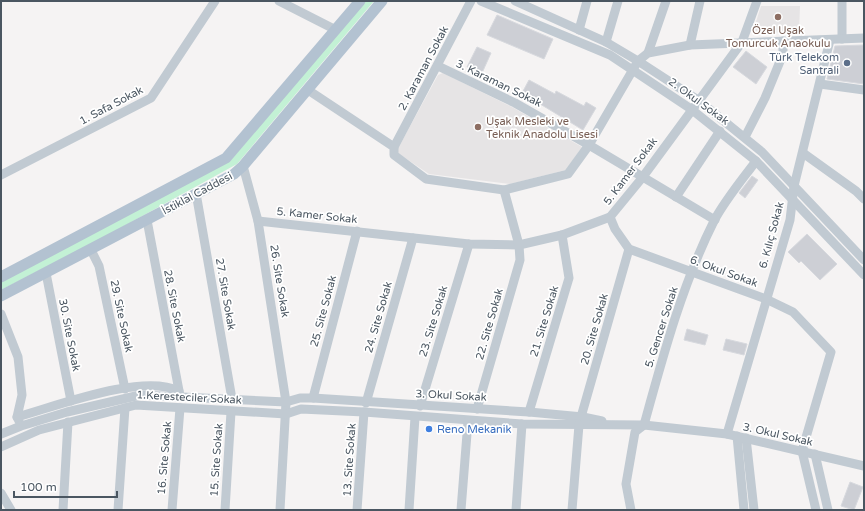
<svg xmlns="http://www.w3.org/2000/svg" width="865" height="511" font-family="'Varela Round',sans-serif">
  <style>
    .education { fill: #e6e4e5 }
    .green { fill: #c3f1d5 }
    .building { fill: #cdcfd5; stroke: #d7d9de }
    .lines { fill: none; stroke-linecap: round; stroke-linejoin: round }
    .minor { stroke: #c1cad2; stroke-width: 9 }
    .major { stroke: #b3c2d1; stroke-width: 11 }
    .education-dot { fill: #8d6e63; stroke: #fff; stroke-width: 1.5 }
    .service-dot { fill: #5c6f8a; stroke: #fff; stroke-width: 1.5 }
    .shop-dot { fill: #3f7fe0; stroke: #fff; stroke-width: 1.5 }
    .labels { text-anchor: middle; stroke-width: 3.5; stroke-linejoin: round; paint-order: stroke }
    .education-label { font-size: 11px; fill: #785e54; stroke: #fff }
    .service-label { font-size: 11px; fill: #4e5e75; stroke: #fff; text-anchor: end }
    .street-label { font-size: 11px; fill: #4a5661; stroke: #fff }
    .shop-label { font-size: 11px; fill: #366cbe; stroke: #fff; text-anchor: start }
  </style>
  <rect width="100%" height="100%" fill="#f5f3f3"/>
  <g class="education">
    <path d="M761,6H800L799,32L757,33L754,28Z"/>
    <path d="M443,73L512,107L582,147L566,170L510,184L429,174L396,152L438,75Z"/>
  </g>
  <path class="green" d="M366,1H374L237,164L104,237L1,290V282L230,161Z"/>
  <g class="building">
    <path d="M497,15L553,39L544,59L487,35Z"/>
    <path d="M864,45V84L827,79L835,46Z"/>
    <path d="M477,47L491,53L482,73L467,67Z"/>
    <path d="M746,51L767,67L756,84L733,67Z"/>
    <path d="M529,80L555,94L556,91L584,106L586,102L596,108L583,130L522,93Z"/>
    <path d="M752,176L758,180L745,198L739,193Z"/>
    <path d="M807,234L837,264L820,280L801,261L799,263L788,252Z"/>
    <path d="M687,329L708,335L705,345L684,340Z"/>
    <path d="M726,339L747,344L744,355L723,350Z"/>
    <path d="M850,482L863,487L854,510L841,506Z"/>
  </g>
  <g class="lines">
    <g class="minor">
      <path d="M279,1L336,30"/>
      <path d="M481,1L610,55L691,109L756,161L864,275"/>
      <path d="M515,1L606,42L638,61L698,100L762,152L864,260"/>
      <path d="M579,30L587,1"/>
      <path d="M842,39V1"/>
      <path d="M606,42L618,1"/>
      <path d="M690,45L700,1"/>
      <path d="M648,53L666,1"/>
      <path d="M438,66L515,103L589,145L715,220"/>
      <path d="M820,84L864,90"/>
      <path d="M308,90L394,147V155L426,179L504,190L568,174L589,145L638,61L648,53L690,45L864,38"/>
      <path d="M745,137L765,98L783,54V41"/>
      <path d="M394,147L471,1"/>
      <path d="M803,153L856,191L864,199"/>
      <path d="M243,166L258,221L286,402L280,510"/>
      <path d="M1,175L151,98L215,1"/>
      <path d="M196,193L232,399"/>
      <path d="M676,197L720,131"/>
      <path d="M610,217L615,229L629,249L766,299L793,312L831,352L802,451L816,510"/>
      <path d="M147,220L180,396"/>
      <path d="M258,221L469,244L519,245L562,235L610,217L642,178L742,42L757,1"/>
      <path d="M91,250L99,266L125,389"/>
      <path d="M46,273L71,401"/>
      <path d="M1,314L18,357L22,395L17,417L19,421"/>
      <path d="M313,398L357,231"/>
      <path d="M366,403L413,238"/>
      <path d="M420,406L469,244"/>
      <path d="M477,409L520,260L519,245L504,190"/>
      <path d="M529,412L569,278L562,235"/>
      <path d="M17,417C57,406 142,373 179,391"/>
      <path d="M581,417L629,249"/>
      <path d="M1,434L21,426L67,412L140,395L286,402L300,398H313L529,412L583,417L602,421"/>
      <path d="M727,434L790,220L794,186L830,40"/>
      <path d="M737,436L744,510"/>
      <path d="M746,438L754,510"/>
      <path d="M1,447L39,430L136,405L286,414L301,409L364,412L522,424L644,425L727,434L864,466"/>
      <path d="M815,454L828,510"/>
      <path d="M1,493L11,510"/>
      <path d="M63,510L68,422"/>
      <path d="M118,510L125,408"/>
      <path d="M172,510L180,408"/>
      <path d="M225,510L231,412"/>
      <path d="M357,510L364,412"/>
      <path d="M409,510L415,417"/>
      <path d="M461,510L468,421"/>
      <path d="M516,510L522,424"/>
      <path d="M572,510L579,425"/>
      <path d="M631,510L626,484L635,432L644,425C663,356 682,285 714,221C725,200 742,180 756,161"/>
    </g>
    <g class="major">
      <path d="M1,277L226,158L360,1"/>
      <path d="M1,296L234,174L243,166L382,1"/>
    </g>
  </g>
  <g class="education-dot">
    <circle cx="778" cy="17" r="4"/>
    <circle cx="478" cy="127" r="4"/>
  </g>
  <circle class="service-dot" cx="847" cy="63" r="4"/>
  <circle class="shop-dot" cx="429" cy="429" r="4"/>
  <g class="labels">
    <g class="education-label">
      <text x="778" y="34">Özel Uşak<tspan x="778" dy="13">Tomurcuk Anaokulu</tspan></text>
      <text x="486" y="125" text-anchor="start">Uşak Mesleki ve<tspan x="486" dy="13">Teknik Anadolu Lisesi</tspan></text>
    </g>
    <g class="service-label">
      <text x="839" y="61">Türk Telekom<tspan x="839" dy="13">Santrali</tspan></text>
    </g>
    <g class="street-label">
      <text transform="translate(423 68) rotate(-62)" y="4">2. Karaman Sokak</text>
      <text transform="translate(499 83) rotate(26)" y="4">3. Karaman Sokak</text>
      <text transform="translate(699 101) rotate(36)" y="4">2. Okul Sokak</text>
      <text transform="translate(111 105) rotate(-28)" y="4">1. Safa Sokak</text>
      <text transform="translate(630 171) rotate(-53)" y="4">5. Kamer Sokak</text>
      <text transform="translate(197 193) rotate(-28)" y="4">İstiklal Caddesi</text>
      <text transform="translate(317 215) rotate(6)" y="4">5. Kamer Sokak</text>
      <text transform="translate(771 235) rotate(-75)" y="4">6. Kılıç Sokak</text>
      <text transform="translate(724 271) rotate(20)" y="4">6. Okul Sokak</text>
      <text transform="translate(280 281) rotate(81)" y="4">26. Site Sokak</text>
      <text transform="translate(226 294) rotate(80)" y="4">27. Site Sokak</text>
      <text transform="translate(175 306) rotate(79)" y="4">28. Site Sokak</text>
      <text transform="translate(323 311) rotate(-75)" y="4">25. Site Sokak</text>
      <text transform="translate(122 316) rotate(78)" y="4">29. Site Sokak</text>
      <text transform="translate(378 317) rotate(-74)" y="4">24. Site Sokak</text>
      <text transform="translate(433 321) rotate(-73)" y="4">23. Site Sokak</text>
      <text transform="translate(544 321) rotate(-73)" y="4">21. Site Sokak</text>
      <text transform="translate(489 324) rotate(-74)" y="4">22. Site Sokak</text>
      <text transform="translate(661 327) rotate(-72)" y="4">5. Gencer Sokak</text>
      <text transform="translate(594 329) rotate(-74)" y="4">20. Site Sokak</text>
      <text transform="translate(70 335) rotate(79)" y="4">30. Site Sokak</text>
      <text transform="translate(451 395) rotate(3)" y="4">3. Okul Sokak</text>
      <text transform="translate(189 397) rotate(3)" y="4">1.Keresteciler Sokak</text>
      <text transform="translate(778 434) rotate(13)" y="4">3. Okul Sokak</text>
      <text transform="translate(164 458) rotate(-85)" y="4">16. Site Sokak</text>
      <text transform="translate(216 460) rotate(-86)" y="4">15. Site Sokak</text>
      <text transform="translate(349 460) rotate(-86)" y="4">13. Site Sokak</text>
    </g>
    <g class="shop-label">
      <text x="437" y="433">Reno Mekanik</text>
    </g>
  </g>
  <rect width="865" height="511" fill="none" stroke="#4a5661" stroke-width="4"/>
  <path d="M14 491v6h103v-6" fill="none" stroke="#4a5661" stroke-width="2"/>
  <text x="20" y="491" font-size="12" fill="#4a5661" stroke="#ffffff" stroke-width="3" paint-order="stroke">100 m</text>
</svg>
